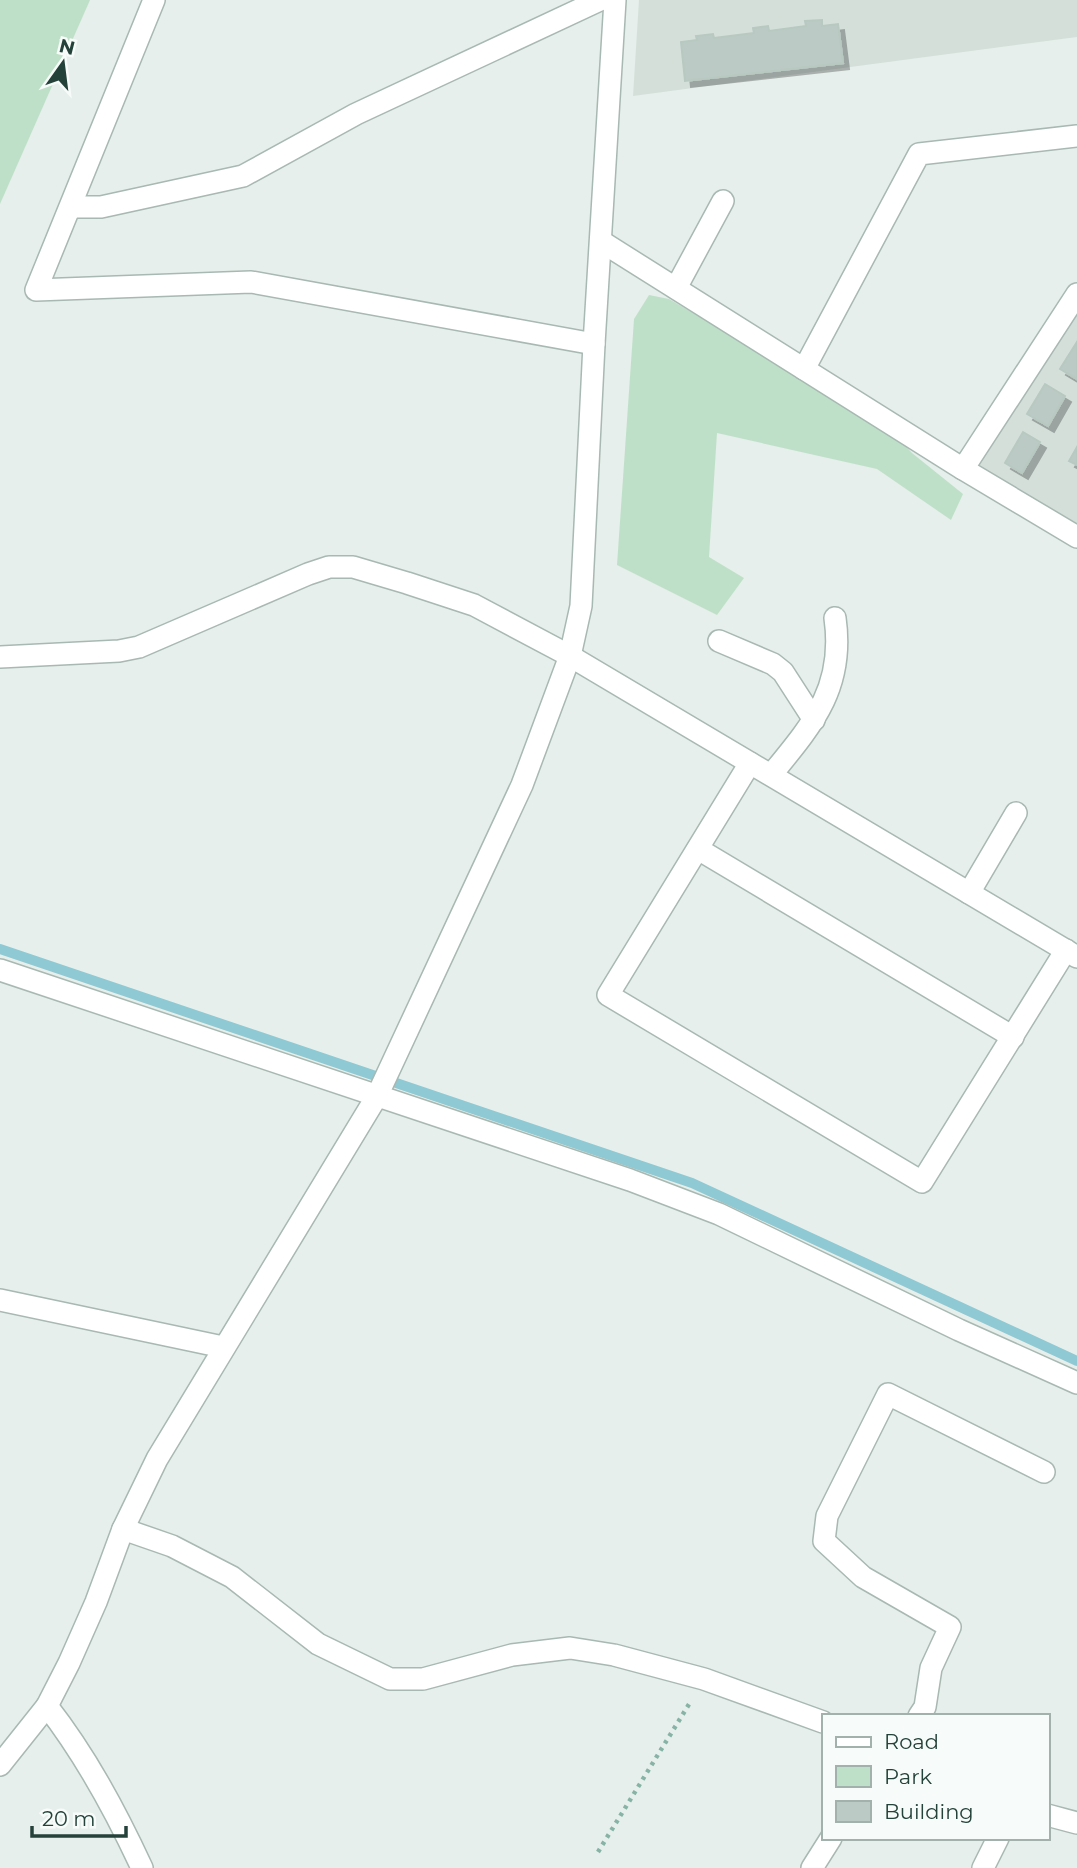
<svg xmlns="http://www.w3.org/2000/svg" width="1077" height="1868" font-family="Montserrat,sans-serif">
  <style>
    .built { fill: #d4dfda }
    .green { fill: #bfe0c8 }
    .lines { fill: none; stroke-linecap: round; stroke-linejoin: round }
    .stream { stroke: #8ec9d4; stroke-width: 10 }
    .building { fill: #bbcac4; stroke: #b8c9c2; stroke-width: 2; filter: url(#shadow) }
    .minor-casing { stroke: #a8b8b2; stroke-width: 24 }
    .path { stroke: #86b3a5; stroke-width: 4.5; stroke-dasharray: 3.5 5; stroke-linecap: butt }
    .minor { stroke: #fff; stroke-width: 21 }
  </style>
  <defs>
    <filter id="shadow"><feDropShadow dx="6" dy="6" stdDeviation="0" flood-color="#0004"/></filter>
  </defs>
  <rect width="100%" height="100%" fill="#e6efeb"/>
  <g class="built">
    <path d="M639,0H1077V37L633,96Z"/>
    <path d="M1077,307V526L974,466Z"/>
  </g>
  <g class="green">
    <path d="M0,0H90L0,204Z"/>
    <path d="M649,295L669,299L886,425L912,453L963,494L951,520L877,469L717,433L709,557L744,578L717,615L617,565L634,319Z"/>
  </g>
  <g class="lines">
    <path class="stream" d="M0,949L692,1183L1077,1361"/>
  </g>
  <g class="building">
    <path d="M822,20V26L838,24L843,63L685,81L681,42L697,40L696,36L713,34L714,38L754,33L753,28L768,26L769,31L806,26L805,21Z"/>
    <path d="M1077,342V379L1060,369Z"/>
    <path d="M1045,384L1065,396L1048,426L1027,414Z"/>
    <path d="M1023,432L1040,442L1022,473L1005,463Z"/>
    <path d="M1077,447V465L1069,461Z"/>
  </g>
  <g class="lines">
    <defs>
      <g id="minor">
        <path d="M154,0L36,290L251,282L594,344"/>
        <path d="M71,207H101L243,176L356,114L600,0"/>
        <path d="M602,242L963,469L1077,537"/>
        <path d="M676,288L723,201"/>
        <path d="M804,369L919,154L1077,136"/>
        <path d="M963,469L1077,294"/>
        <path d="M719,641L773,664L783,672L814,720"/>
        <path d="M0,657L119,651L139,647L308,574L329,567H353L407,583L474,605L570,656L1077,957"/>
        <path d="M750,763L608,995L922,1182L1066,950"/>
        <path d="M771,775C812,725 845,688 835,618"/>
        <path d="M698,849L1013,1037"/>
        <path d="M969,893L1016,813"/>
        <path d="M0,970L630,1180L719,1214L959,1330L1077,1383"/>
        <path d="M0,1300L223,1347"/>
        <path d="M123,1529L172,1546L232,1577L318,1644L390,1679H423L512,1655L570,1648L614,1655L704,1679L823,1722"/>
        <path d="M47,1706C86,1756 115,1810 142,1868"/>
        <path d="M919,1716L925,1707L931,1668L950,1627L863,1577L824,1541L827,1516L888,1394L1044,1472"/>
        <path d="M0,1765L47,1706L69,1663L96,1602L123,1529L157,1459L377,1096L522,785L570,656L581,606L594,344L615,0"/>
        <path d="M1047,1815L1077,1823"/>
        <path d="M812,1868L831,1838"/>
        <path d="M983,1868L998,1838"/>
      </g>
    </defs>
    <use href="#minor" class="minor-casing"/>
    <path class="path" d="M598,1852L691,1701"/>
    <use href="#minor" class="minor"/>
  </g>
  <rect x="822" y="1714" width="228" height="126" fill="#f7fbf9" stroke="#a3b1ad" stroke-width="2"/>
  <rect x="836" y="1737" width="35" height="10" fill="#ffffff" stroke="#a3b1ad" stroke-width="2"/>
  <text x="884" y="1749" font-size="21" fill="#24423a">Road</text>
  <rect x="836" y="1766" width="35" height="21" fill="#bfe0c8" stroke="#a3b1ad" stroke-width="2"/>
  <text x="884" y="1784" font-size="21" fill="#24423a">Park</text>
  <rect x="836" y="1801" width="35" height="21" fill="#bbcac4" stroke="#a3b1ad" stroke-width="2"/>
  <text x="884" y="1819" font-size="21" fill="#24423a">Building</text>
  <g transform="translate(63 63) rotate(14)" stroke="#f7fbf9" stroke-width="5" paint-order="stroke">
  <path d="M0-5L12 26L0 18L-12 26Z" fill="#24423a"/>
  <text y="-10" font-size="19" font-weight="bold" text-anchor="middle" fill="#24423a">N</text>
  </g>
  <path d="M32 1826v10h94v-10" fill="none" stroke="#24423a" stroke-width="3.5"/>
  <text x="42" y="1826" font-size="21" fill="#24423a" stroke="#f7fbf9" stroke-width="5" paint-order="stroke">20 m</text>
</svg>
